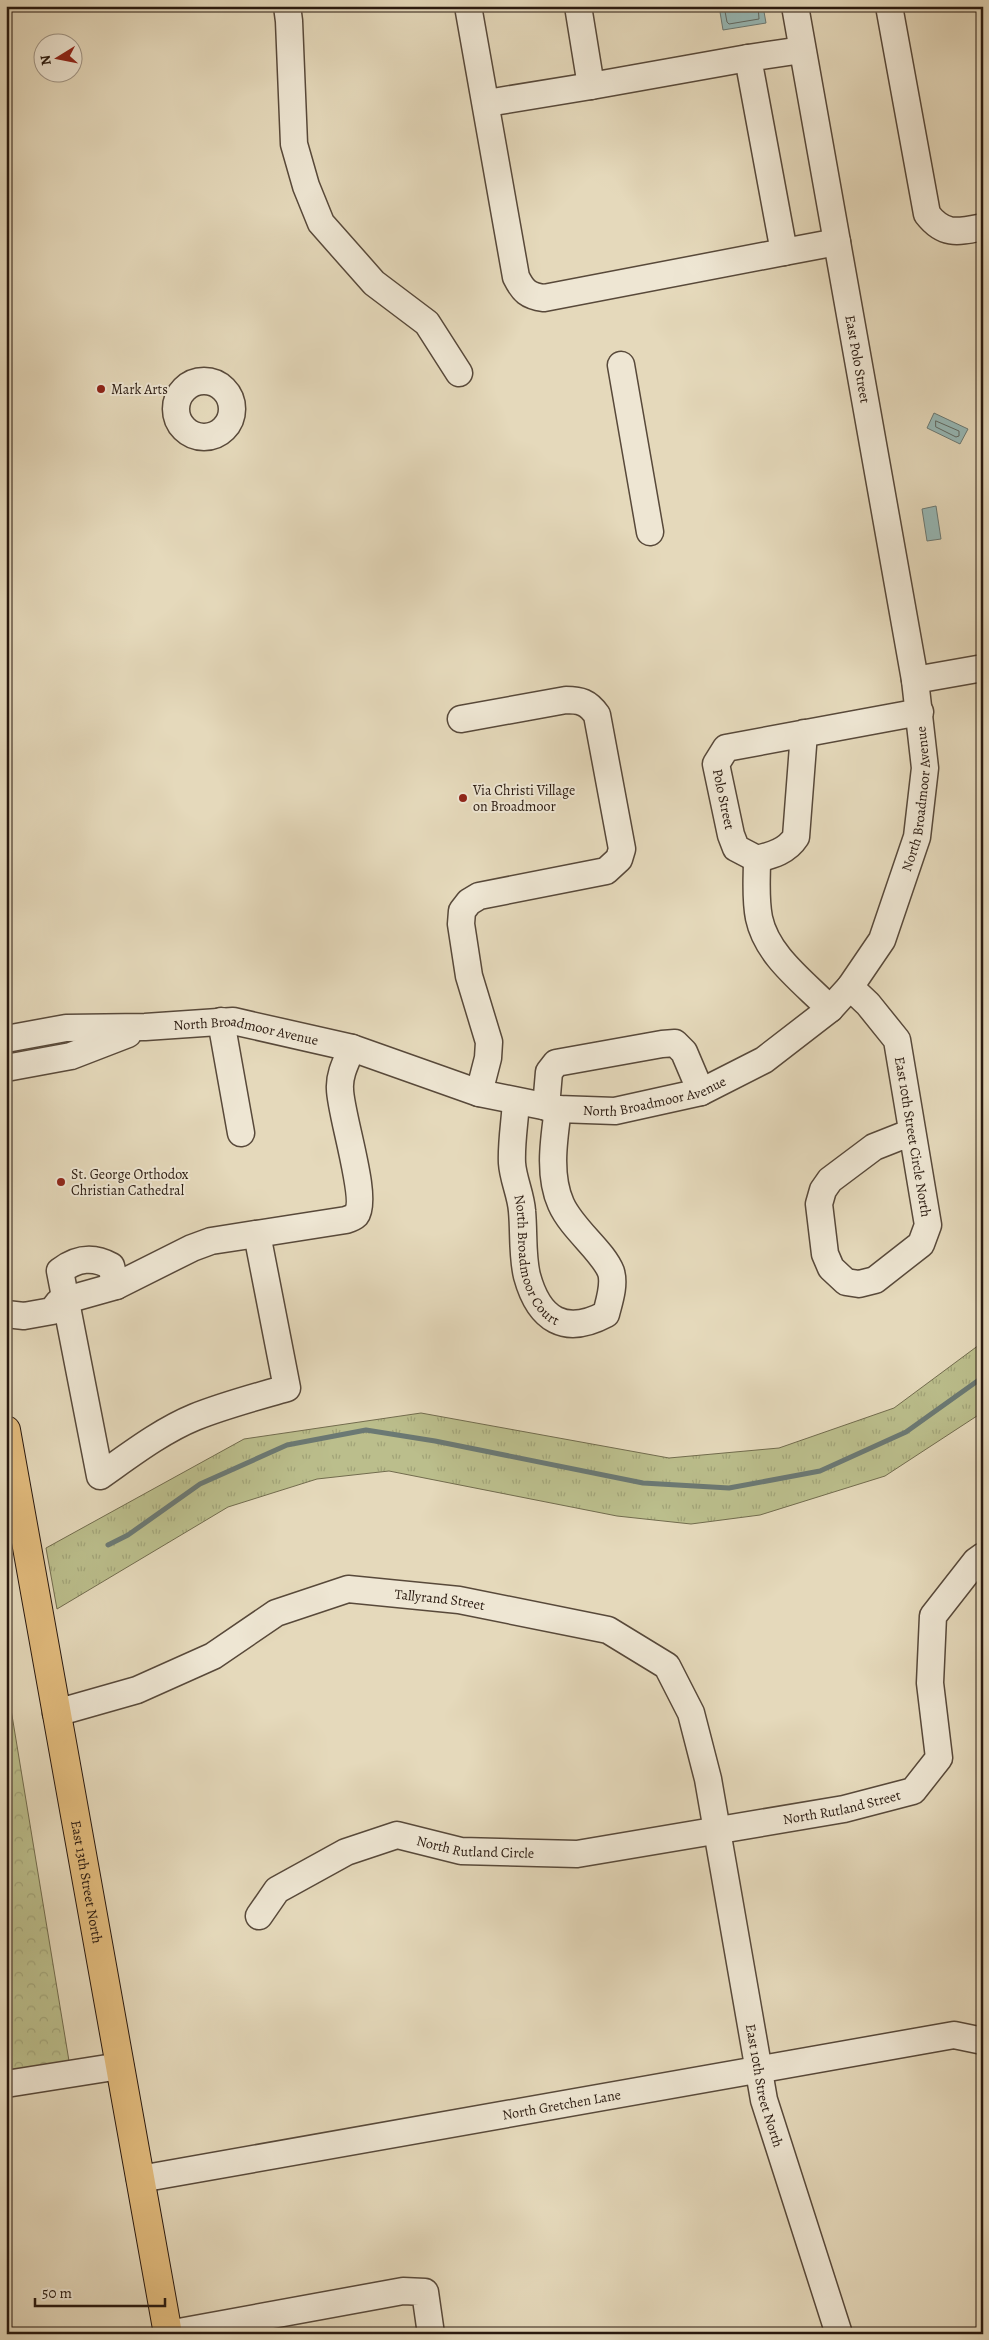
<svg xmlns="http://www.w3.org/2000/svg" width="989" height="2340" font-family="Alegreya,serif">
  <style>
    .grass { fill: url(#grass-tufts); stroke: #726c4e }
    .park { fill: url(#park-crowns); stroke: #726c4e }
    .water { fill: #97b9b7; stroke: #6b7974 }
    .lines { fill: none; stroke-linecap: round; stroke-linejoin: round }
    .shore { stroke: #606963; stroke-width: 1 }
    .stream { stroke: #6b7974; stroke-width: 5 }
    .minor-casing { stroke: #58493a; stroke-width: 29 }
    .major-casing { stroke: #29190f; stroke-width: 30 }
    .minor { stroke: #eee6d3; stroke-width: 26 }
    .major { stroke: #e2bc7e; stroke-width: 28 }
    .poi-dot { fill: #8f2418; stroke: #eee6d3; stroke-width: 2 }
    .labels { text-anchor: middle; stroke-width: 4; stroke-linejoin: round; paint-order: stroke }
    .street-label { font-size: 14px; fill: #29190f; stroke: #eee6d3 }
    .poi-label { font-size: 14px; fill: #29190f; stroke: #eee6d3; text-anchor: start }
  </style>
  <defs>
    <pattern id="grass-tufts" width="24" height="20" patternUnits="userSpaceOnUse" patternTransform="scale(1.25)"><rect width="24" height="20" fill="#bbbe8c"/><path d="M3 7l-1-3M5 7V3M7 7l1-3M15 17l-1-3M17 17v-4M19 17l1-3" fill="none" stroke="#a1a378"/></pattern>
    <pattern id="park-crowns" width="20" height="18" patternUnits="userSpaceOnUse" patternTransform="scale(1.25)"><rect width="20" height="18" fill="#bbbe8c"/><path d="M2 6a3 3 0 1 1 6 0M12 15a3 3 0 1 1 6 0" fill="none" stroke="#a1a378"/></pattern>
  </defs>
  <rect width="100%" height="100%" fill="#e5d9bb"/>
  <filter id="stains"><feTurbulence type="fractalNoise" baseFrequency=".004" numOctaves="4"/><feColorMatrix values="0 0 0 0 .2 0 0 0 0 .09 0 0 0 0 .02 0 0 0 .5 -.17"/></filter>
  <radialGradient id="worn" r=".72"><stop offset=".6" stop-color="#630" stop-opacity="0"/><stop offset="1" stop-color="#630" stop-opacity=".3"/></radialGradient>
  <path class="grass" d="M983,1342V1412L885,1476L760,1515L691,1524L617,1516L389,1471L317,1479L228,1507L57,1609L46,1548L244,1439L421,1413L669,1458L779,1448L894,1408Z"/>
  <path class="park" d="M6,1679L69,2061L6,2071Z"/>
  <g class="water">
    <path d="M719,6H763L766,23L723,30Z"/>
    <path d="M934,413L968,429L960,444L927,428Z"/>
    <path d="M936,506L941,539L927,541L922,509Z"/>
  </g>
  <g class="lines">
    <g class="shore">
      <path d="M724,6L727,22L729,24L759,19L758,6"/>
      <path d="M936,421L959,431V436L956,437L936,427Z"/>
    </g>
    <path class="stream" d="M108,1545L128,1535L200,1484L287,1445L366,1430L435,1441L643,1483L729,1488L820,1471L906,1432L983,1377"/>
    <defs>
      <g id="minor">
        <path d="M287,6L289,21L294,144L306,186L321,223L374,283L427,323L459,373"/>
        <path d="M468,6L516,277C523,291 528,296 544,298L784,252"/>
        <path d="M578,6L591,86L748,58"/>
        <path d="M889,6L927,214C944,236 958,232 983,227"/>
        <path d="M802,50L748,58L784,252L837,242"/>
        <path d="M487,103L591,86"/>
        <path d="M621,365L650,532"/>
        <circle cx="204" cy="409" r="28"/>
        <path d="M915,680L983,668"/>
        <path d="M461,719L566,700C580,700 588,702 597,715L622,849L619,859L606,871L479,896L469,902L462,911L461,924L469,976L489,1042L488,1058L479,1093"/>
        <path d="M804,733L796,837C787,851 773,855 757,859L736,848L731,835L716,764L726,748L920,712"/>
        <path d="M757,859C757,878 755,898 759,918C767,956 804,982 830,1009"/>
        <path id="s1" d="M850,987L868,1004L897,1040L928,1225L921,1244L875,1280L859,1284L846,1282L831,1268L825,1254L819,1204L823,1190L830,1180L874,1147L912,1132"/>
        <path d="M221,1021L241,1133"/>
        <path id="s2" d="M6,1039L66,1028L145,1027L233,1021L352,1048L479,1093L558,1109L615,1111L701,1092L764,1060L830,1009L850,987L882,940L917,837L925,768L915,680L795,6"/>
        <path d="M6,1068L71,1056L128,1034"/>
        <path id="s3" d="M516,1101C515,1121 511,1143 512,1163C513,1179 521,1195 522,1211C524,1232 522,1256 527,1276C539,1320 565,1336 606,1314C609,1302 615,1285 611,1272C603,1251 572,1229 561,1204C548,1175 554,1139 558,1109"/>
        <path d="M546,1107L549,1072L556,1063L662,1044L675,1043L684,1052L701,1092"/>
        <path d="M116,1286L111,1266C93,1256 77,1258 60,1271L100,1476C130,1455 161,1431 195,1417C225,1405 256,1397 287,1388L257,1234"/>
        <path d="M6,1314L24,1316L52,1311L59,1302L116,1286L192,1248L211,1241L346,1220C349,1219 354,1217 356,1215C369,1199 340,1113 340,1089C339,1075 346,1062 352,1048"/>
        <path id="s4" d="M56,1713L137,1690L213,1656L276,1613L348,1589L459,1600L608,1630L667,1666L691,1713L708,1779L764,2100L839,2334"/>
        <path id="s5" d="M259,1916L277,1890L346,1852L397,1835L461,1851L577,1854L844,1809L913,1791L939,1758L930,1683L933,1616L976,1561L983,1556"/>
        <path d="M6,2084L120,2066"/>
        <path id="s6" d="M140,2179L954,2035L983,2041"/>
        <path d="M168,2334L403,2291L425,2292L431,2334"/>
      </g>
      <g id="major">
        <path id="s7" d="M6,1430L168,2334"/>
      </g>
    </defs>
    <use href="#minor" class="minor-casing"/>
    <use href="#major" class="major-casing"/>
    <use href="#minor" class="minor"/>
    <use href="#major" class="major"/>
  </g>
  <g class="poi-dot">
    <circle cx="101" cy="389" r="5"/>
    <circle cx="463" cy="798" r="5"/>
    <circle cx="61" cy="1182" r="5"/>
  </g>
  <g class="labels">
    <g class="street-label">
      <text transform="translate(858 359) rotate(80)" y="5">East Polo Street</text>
      <text dy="5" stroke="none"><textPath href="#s2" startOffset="1098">North Broadmoor Avenue</textPath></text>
      <text transform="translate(724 799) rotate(78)" y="5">Polo Street</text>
      <text dy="5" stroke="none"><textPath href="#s2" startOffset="242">North Broadmoor Avenue</textPath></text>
      <text dy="5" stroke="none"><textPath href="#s2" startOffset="664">North Broadmoor Avenue</textPath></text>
      <text dy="5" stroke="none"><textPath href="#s1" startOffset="169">East 10th Street Circle North</textPath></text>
      <text dy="5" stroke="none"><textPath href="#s3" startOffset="164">North Broadmoor Court</textPath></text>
      <text dy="5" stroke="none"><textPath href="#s4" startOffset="412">Tallyrand Street</textPath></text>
      <text dy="5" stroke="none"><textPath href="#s5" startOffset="615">North Rutland Street</textPath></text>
      <text dy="5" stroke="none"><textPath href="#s5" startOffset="244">North Rutland Circle</textPath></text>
      <text dy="5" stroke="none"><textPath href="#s7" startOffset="459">East 13th Street North</textPath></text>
      <text dy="5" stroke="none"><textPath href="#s4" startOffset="1085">East 10th Street North</textPath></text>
      <text dy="5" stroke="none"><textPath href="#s6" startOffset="428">North Gretchen Lane</textPath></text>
    </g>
    <g class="poi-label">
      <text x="111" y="394">Mark Arts</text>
      <text x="473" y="795">Via Christi Village<tspan x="473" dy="16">on Broadmoor</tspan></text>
      <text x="71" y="1179">St. George Orthodox<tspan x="71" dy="16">Christian Cathedral</tspan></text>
    </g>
  </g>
  <rect width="989" height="2340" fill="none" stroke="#e5d9bb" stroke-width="25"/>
  <rect x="8" y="8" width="974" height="2325" fill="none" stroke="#29190f" stroke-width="2.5"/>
  <rect x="12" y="12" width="964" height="2315" fill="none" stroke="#29190f"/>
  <g transform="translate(58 58) rotate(260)"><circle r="24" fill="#eee6d3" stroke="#9f9485"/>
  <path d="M0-4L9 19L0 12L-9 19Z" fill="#8f2418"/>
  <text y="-8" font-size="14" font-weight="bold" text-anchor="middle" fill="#29190f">N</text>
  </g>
  <path d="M35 2298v8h130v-8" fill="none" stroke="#29190f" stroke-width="2.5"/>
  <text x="42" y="2298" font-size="15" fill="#29190f" stroke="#eee6d3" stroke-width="4" paint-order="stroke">50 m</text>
  <rect width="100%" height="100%" filter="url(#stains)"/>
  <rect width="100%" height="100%" fill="url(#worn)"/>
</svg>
